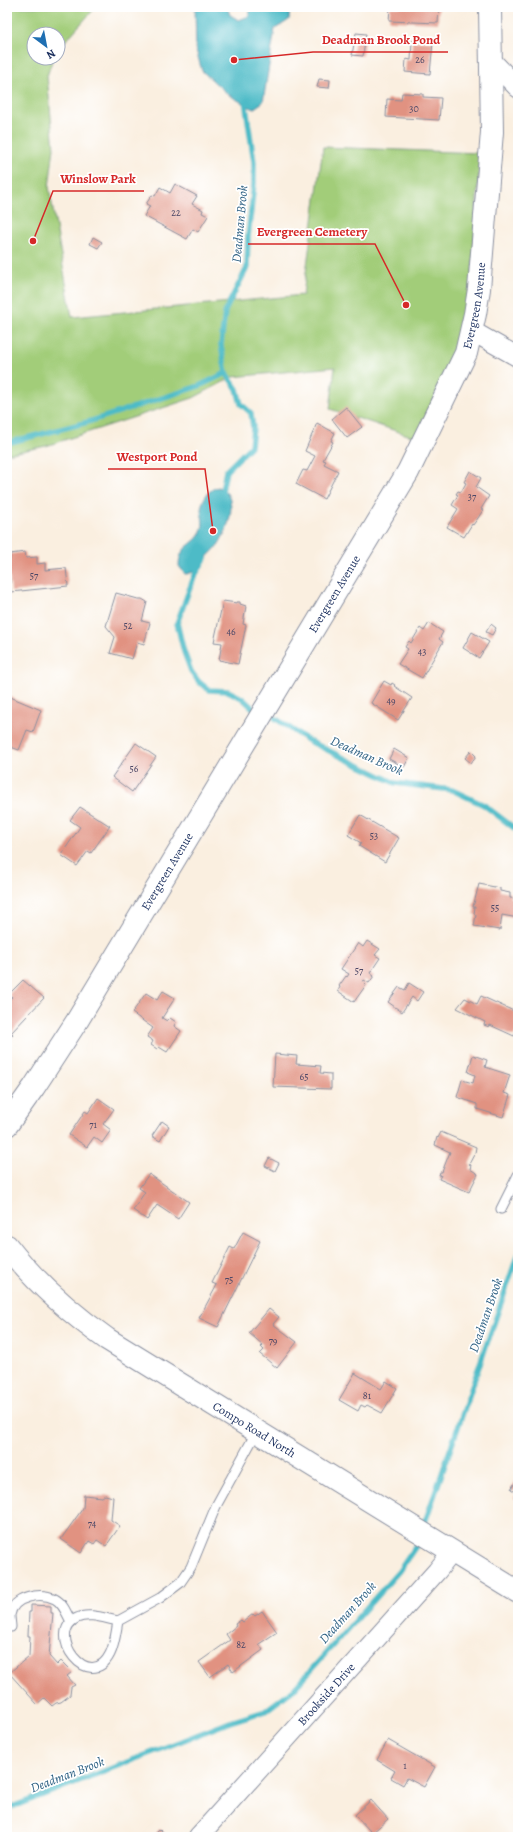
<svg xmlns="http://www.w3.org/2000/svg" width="525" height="1844" font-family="Alegreya,serif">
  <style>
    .green { fill: #a2cd79; stroke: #5e7e6c }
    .water { fill: #4ebbc7; stroke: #347592 }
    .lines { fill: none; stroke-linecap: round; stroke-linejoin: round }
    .stream { stroke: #4ebbc7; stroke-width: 5.5 }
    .building { fill: #e19281 }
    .lane-casing { stroke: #8a8f9f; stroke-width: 11 }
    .street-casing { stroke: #8a8f9f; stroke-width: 21 }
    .secondary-casing { stroke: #8a8f9f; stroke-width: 24 }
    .lane { stroke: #fff; stroke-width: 9 }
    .street { stroke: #fff; stroke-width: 19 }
    .secondary { stroke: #fff; stroke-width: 22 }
    .labels { text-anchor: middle; stroke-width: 3.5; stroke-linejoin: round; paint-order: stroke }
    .number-label { font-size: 10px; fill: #4c4867 }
    .street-label { font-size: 12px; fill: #1b2f5e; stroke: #fff }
    .water-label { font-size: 13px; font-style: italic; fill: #2d6083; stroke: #fff }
    .leader { fill: none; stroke: #d62828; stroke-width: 1.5 }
    .callout-dot { fill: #d62828; stroke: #fff; stroke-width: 1.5 }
    .callout-label { font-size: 13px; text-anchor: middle; font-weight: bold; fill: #d62828; stroke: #fff; stroke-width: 3.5; stroke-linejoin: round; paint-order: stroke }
  </style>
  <rect width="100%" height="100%" fill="#fff"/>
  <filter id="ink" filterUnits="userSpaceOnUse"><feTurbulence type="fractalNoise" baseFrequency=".025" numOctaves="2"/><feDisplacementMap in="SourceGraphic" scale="8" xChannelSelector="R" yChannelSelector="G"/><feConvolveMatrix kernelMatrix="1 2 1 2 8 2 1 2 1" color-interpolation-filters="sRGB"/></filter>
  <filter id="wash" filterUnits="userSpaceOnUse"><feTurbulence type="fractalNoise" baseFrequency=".012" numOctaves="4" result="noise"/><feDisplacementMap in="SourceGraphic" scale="16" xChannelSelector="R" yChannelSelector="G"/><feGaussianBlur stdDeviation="0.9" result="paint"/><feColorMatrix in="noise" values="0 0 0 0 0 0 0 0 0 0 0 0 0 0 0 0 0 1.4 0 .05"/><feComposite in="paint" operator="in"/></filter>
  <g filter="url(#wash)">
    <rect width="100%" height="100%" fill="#faefe0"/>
    <path class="green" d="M7,7H96L58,49V34H34V58H53L47,76L54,148L49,187L72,317L303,295L323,147L480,153L472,276L462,334L417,438L330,409L335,367L233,377L193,398L46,446L7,454Z"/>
    <g class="water">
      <path d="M195,7H227L230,15L239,20L249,16L251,7H290L289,20L275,29L263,102L253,109L229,95L202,71L196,50Z"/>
      <path d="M218,487C240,495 229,527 220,542C217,548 211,553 206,558C200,565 195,574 185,574L179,566C179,543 197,546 202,529C204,522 202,517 201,511C201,501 208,489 218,487Z"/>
    </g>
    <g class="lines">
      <g class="stream">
        <path d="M7,443L88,422L199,386L226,373"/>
        <path d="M221,496L226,471L251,446L253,428L251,413L241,404L237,389L226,373L221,345L225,311L247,268L248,237L254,184V162L245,100"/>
        <path d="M205,558L194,577L177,623L184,652L191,671L199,682L209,690L228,691L242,698L254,709"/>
        <path d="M275,718L309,741L395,783L452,790L484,805L518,831"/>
        <path d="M423,1528L518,1254"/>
        <path d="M7,1809L230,1722L265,1711L294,1689L399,1571L416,1546L420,1536"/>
      </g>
    </g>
    <g id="blocks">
      <g class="building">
        <path d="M390,7H439L438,23L389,21Z"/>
        <path d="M356,33L366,34L363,56L352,55Z"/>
        <path d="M412,41L433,42L430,74L405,72L406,59L411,60Z"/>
        <path d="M319,79L330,80L329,88L317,87Z"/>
        <path d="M402,93L423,94V97L441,98L439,120L386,117L387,99L401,100Z"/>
        <path d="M175,184L197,196L192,204L203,210L202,213L208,216L198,232L193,229L187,239L144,216L150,206L146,204L152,195L155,196L160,187L170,193Z"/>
        <path d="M93,237L102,242L98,248L90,244Z"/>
        <path d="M346,407L362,427L347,438L332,419Z"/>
        <path d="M317,423L335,433L331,441L333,442L323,460L326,461L324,464L338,471L324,499L296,484L303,470L307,471L315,456L305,451Z"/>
        <path d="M470,471L481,478L476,487L489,496L481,509L483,510L478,518L473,525L472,524L464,537L447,527L458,509L452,505L458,495L456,494L458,491L461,492L466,483L464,482Z"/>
        <path d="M25,552L26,558L37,557V564L45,563V570L66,568L68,586L11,592L8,560H10V554Z"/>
        <path d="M116,593L138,599H142L147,602L142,621L150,623L144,644L137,642L132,659L110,653L115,637L106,626Z"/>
        <path d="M223,601L237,603V602H240V604L246,606L243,624L246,625L238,664L219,660L222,643L214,642Z"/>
        <path d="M429,623L443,632L439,639L443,642L422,678L398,664L408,649L405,647L409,641L411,643L420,628L424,631Z"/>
        <path d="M491,624L496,628L492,635L486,632Z"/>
        <path d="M472,632L489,642L479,658L463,648Z"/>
        <path d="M384,681L391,685L392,683L395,685L394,686L412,698L398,720L371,703Z"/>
        <path d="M8,696L41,710L33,732L27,730L19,750L8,746L7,749Z"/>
        <path d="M136,743L156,757L132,792L112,777Z"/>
        <path d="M394,749L409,758L404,767L389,759Z"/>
        <path d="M471,751L476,756L471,763L465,758Z"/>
        <path d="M80,807L110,826L91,853L88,851L77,866L61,855L80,827L70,820Z"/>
        <path d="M360,815L399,838L385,862L359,846L361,843L348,835Z"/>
        <path d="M479,884L500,888V891L510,893V898L518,899V918L502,915L500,930L474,926L476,915L474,914L475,907H473Z"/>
        <path d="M367,941L380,949L375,955L380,958L370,973L374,976L369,983L364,980L363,982L366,985L354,1002L338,991L340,987L339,986L346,976L347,977L349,974L341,969L358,943L363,947Z"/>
        <path d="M23,980L44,998L11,1033L13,1034L8,1040L7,1002L12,997L9,994Z"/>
        <path d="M409,983L423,992L417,1001L412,997L402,1012L388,1002L399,987L405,990Z"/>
        <path d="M163,991L175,998L162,1018L167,1021L170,1018L176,1022L174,1026L181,1031L167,1052L159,1047L157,1049L151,1045L153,1041L147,1037L153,1028L132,1013L146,993L157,1000Z"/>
        <path d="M481,996L518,1013V1028L514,1036L490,1025L489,1027L484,1025L485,1022L457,1008L465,998L477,1004Z"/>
        <path d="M275,1054L297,1056L296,1064L321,1066L320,1073L331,1074V1089L273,1087Z"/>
        <path d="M473,1055L487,1060L485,1067L510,1075L504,1093L510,1095L503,1117L477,1109V1104L457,1097L462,1080L473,1083L475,1075L468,1072Z"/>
        <path d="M98,1098L114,1109L103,1124L111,1130L102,1143L94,1137L87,1147L69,1135L85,1111L88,1113Z"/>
        <path d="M162,1121L169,1126L160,1141L152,1136Z"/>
        <path d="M441,1132L476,1147L475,1153L469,1164L471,1165L470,1169L478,1174L469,1192L439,1179L441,1175H439L440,1172H442L450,1152L435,1145L437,1137L438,1138Z"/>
        <path d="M269,1158L279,1163L275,1171L265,1166Z"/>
        <path d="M149,1174L189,1202L178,1219L157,1205L147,1220L133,1210L145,1192L139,1188Z"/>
        <path d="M243,1232L260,1241L218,1327L199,1318L217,1285L212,1283L230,1247L234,1249Z"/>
        <path d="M269,1309L279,1317L273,1324L297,1342L277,1368L260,1354L264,1350L261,1347L263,1345L249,1333Z"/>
        <path d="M355,1373L381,1389L386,1381L397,1388L382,1413L367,1405L365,1407L361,1405L358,1411L339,1400Z"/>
        <path d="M516,1481L518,1482V1501L514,1498L517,1493L511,1489Z"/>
        <path d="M84,1495L102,1497L105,1495L113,1497L111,1520L120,1526L106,1546L97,1540L94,1544L89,1541L81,1553L61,1539L83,1508Z"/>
        <path d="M31,1605L51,1606V1613H53L49,1656L57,1665L61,1661L72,1672L67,1676L75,1685L71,1687L70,1695L61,1702L56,1703L52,1706L44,1698L37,1704L9,1673L29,1656L30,1636H28L29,1612H31Z"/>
        <path d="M262,1611L277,1632L259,1644L263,1650L233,1672L228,1664L210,1677L199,1662L230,1640L226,1634L236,1626L235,1624L241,1620L243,1622L253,1614L255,1616Z"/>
        <path d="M388,1740L435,1767L424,1787L407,1778L403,1785L391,1778L395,1771L377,1760Z"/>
        <path d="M371,1800L388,1819L372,1833L355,1815Z"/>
        <path d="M160,1829L164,1833L161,1837H158L155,1834Z"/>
      </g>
    </g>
  </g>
  <g filter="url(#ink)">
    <use href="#blocks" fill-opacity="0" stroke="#8a8f9f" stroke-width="1"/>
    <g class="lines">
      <defs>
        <g id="lane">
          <path d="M501,1209L518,1175"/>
          <path d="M118,1621C106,1619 89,1612 77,1618C44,1634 90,1694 110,1654C115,1644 116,1632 118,1621L160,1598L180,1583L191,1567L216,1506L257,1431"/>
          <path d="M11,1627C11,1624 10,1619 10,1615C13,1596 41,1592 55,1599C63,1603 67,1614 71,1622"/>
        </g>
        <g id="street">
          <path d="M491,60L518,88"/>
          <path d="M472,331L518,357"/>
          <path id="s1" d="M198,1837L437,1571L453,1551"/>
        </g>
        <g id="secondary">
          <path id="s2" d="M7,1125L34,1087L77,1021L408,472L466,353L475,314L479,289L492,132L490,7"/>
          <path id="s3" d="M7,1246C35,1282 69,1312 107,1339L518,1592"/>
        </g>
      </defs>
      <use href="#lane" class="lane-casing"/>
      <use href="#street" class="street-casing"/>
      <use href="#secondary" class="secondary-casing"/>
      <use href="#lane" class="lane"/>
      <use href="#street" class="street"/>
      <use href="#secondary" class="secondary"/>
    </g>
  </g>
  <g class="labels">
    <g class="number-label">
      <text x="420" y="63">26</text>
      <text x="414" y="112">30</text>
      <text x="176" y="216">22</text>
      <text x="472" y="500">37</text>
      <text x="34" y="579">57</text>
      <text x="128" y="629">52</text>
      <text x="231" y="635">46</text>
      <text x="422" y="655">43</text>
      <text x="391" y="704">49</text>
      <text x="134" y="772">56</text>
      <text x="374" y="839">53</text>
      <text x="495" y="911">55</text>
      <text x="359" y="974">57</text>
      <text x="304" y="1080">65</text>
      <text x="93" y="1128">71</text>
      <text x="229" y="1283">75</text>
      <text x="273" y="1344">79</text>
      <text x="367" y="1399">81</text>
      <text x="92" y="1527">74</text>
      <text x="241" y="1648">82</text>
      <text x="405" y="1769">1</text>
    </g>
    <g class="street-label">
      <text dy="4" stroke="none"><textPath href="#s2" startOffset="947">Evergreen Avenue</textPath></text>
      <text dy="4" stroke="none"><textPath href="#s2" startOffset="624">Evergreen Avenue</textPath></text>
      <text dy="4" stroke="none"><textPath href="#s2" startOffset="300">Evergreen Avenue</textPath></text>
      <text dy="4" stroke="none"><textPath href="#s3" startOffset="310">Compo Road North</textPath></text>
      <text dy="4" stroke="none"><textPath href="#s1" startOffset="192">Brookside Drive</textPath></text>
    </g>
    <g class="water-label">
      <text transform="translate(239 224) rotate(-85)" y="5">Deadman Brook</text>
      <text transform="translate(367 755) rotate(24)" y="5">Deadman Brook</text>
      <text transform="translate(485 1315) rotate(-71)" y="5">Deadman Brook</text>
      <text transform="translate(347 1612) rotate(-48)" y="5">Deadman Brook</text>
      <text transform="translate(67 1774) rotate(-21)" y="5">Deadman Brook</text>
    </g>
  </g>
  <path class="leader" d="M234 60L313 52H448M33 241L53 191H144M406 305L375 244H248M213 531L205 469H108"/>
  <g class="callout-dot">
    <circle cx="234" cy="60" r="4"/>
    <circle cx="33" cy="241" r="4"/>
    <circle cx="406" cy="305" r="4"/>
    <circle cx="213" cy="531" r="4"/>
  </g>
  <g class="callout-label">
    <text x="381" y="44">Deadman Brook Pond</text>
    <text x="98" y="183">Winslow Park</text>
    <text x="312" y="236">Evergreen Cemetery</text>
    <text x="157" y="461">Westport Pond</text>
  </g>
  <rect width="525" height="1844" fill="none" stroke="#fff" stroke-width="24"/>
  <g transform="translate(46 46) rotate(148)"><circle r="19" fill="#ffffff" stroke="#a4acbf"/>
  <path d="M0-3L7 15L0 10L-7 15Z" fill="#1f6fb2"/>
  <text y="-6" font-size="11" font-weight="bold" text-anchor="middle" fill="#1b2f5e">N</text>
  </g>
</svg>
